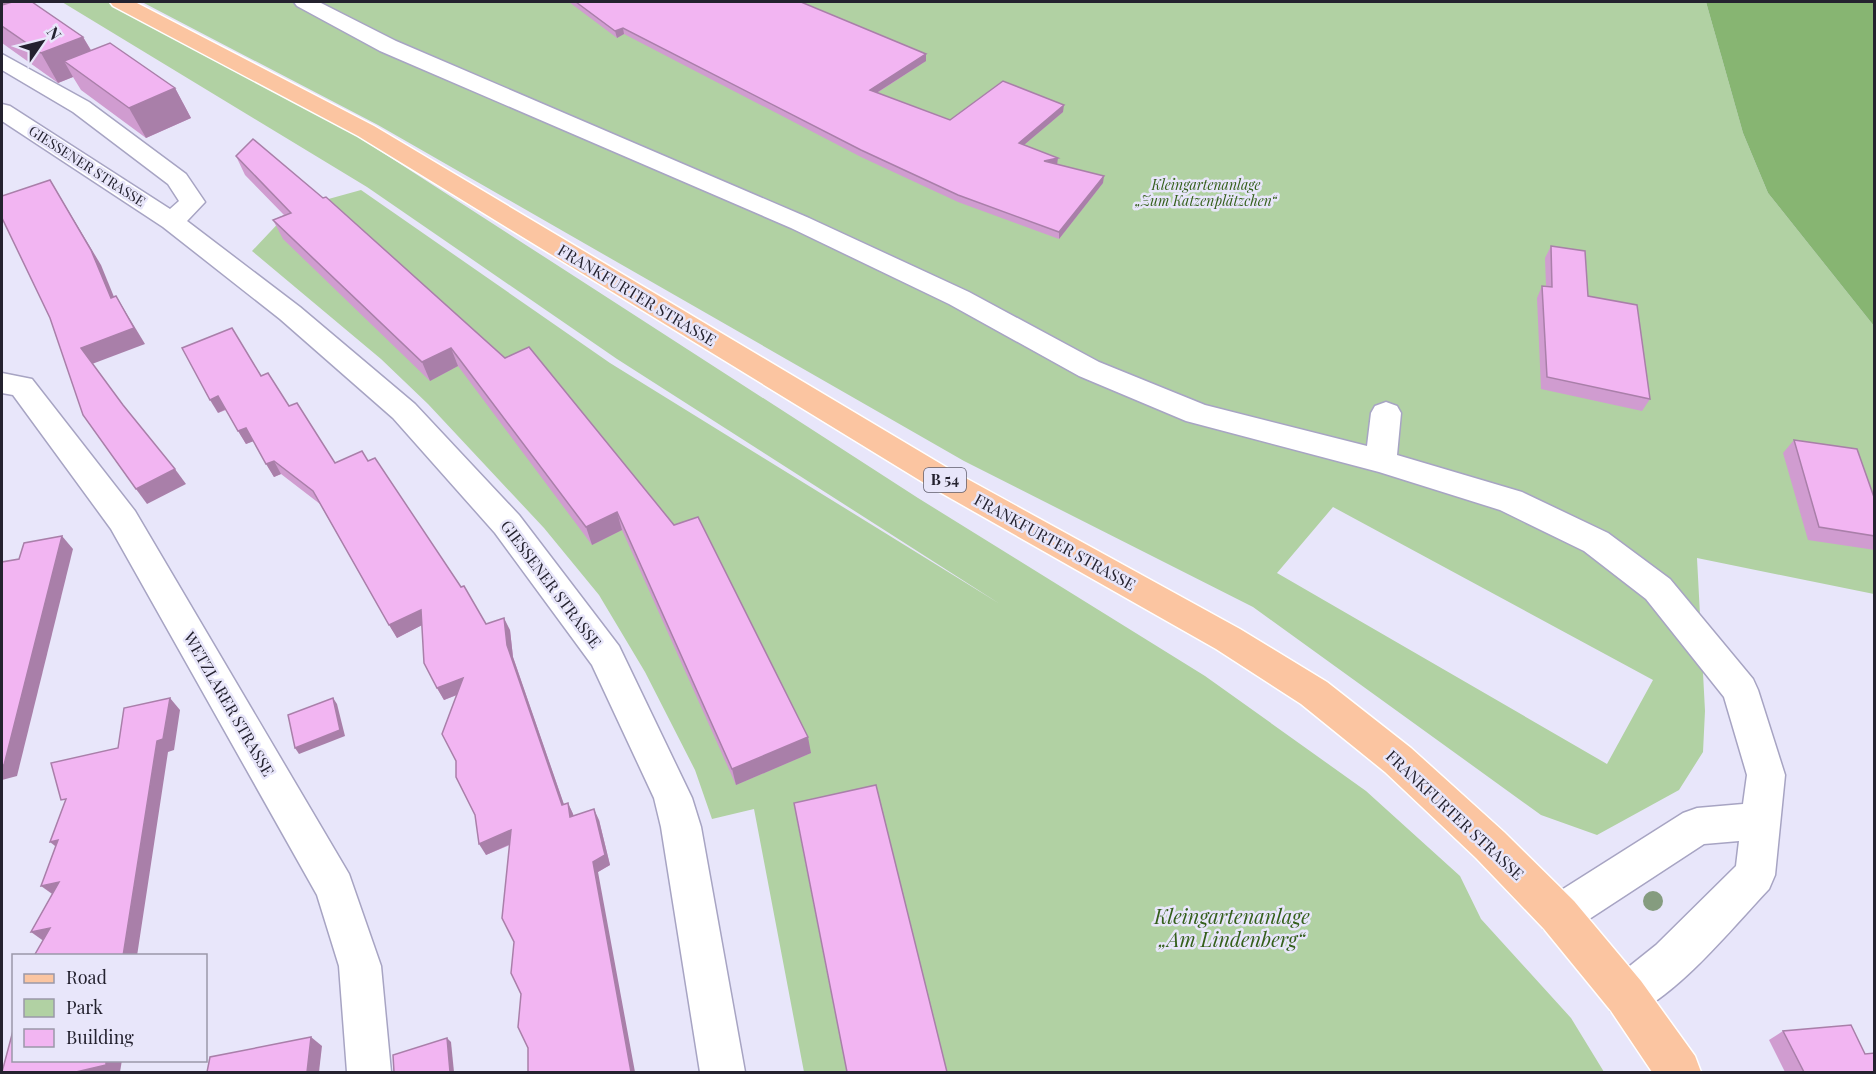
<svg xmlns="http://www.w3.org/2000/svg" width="1876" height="1074" font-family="'Playfair Display',serif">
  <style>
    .green { fill: #b1d1a3; fill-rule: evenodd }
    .forest { fill: #87b572 }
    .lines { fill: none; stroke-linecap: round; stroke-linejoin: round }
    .minor-casing { stroke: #a7a4c3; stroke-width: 3 }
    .major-casing { stroke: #fff; stroke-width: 3 }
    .minor { fill: #fff; fill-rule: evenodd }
    .major { fill: #fbc5a1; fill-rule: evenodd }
    .tree { fill: #859c7f }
    .wall { fill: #d09cd0 }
    .shaded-wall { fill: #a97fa9 }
    .building { fill: #f2b5f2; stroke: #a97fa9; stroke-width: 1.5 }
    .labels { text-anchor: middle; stroke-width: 5; stroke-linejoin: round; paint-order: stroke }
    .far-street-label { font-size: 14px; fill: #24222f; stroke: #e8e6fa }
    .far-park-label { font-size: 14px; font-style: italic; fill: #345f1b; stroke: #e8e6fa }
    .shield { fill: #e8e6fa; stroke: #5f5d6c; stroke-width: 1.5 }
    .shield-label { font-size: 15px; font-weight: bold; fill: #24222f }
    .street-label { font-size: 16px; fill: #24222f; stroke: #e8e6fa }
    .near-park-label { font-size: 20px; font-style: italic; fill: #345f1b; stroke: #e8e6fa }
  </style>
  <rect width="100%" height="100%" fill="#e8e6fa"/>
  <g class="green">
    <path d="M62,2H108L357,136L918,498L1205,676L1366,791L1460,876L1481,919L1571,1018L1604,1072H944L797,820L847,1072H804L754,809L712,819L695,770L645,672L599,595L544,528L428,404L381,359L252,251L286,215L314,203L361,190L610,363L1000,604L617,359L367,187Z"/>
    <path d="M142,2H1706L1743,133L1768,193L1874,326V594L1697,558L1705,711L1703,752L1679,790L1597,835L1541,815L1253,607L964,461L378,125ZM1333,507L1653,680L1607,764L1277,573Z"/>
  </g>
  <path class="forest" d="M1706,2H1874V326L1768,193L1743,133Z"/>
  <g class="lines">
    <defs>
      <g id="minor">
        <path d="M294,2H319L396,41L809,218L969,292L1099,362L1205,405L1367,446L1371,413L1375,406L1386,402L1397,406L1401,413L1397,455L1522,492L1608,533L1670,579L1753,679L1758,690L1785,775L1775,875L1769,889C1731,929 1677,997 1626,1018L1611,1011L1604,996L1611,981L1656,945L1736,866L1739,841L1704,844L1574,929L1559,935L1544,929L1538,915L1544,901L1683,813L1697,808L1743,804L1747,775L1724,697L1646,599L1584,551L1500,510L1379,472L1186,421L1079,376L949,304L791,228L380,51L297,6Z"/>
        <path d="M2,54L89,102L186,174L205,202L187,221L300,307L415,404L519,515L619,646L692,798L701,827L745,1072H700L661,827L654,798L592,665L495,533L393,418L280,319L163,227L2,121V104L10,106L170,209L179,201L168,184L73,112L2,70Z"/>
        <path d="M2,373L32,379L135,511L349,874L381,966L391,1072H347L339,966L317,895L111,529L13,395L2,393Z"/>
      </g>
      <path id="major" d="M110,2H135L374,126L951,470L1240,629L1327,682L1411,748L1504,832L1574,901L1641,981L1695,1056L1701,1072H1652L1611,1011L1544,929L1476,858L1385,772L1301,704L1216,649L929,486L358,136L113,6Z"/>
    </defs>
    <use href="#minor" class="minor-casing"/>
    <use href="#major" class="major-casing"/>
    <use href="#minor" class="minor"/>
    <use href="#major" class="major"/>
  </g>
  <circle class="tree" cx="1653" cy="901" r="10"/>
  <g class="wall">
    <path d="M2,2H5L7,4L83,37L91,50L175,88L191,118L146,138L81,90L73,77L58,83L2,43Z"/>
    <path d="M569,2H801L926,54V61L877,93L950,120L1063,112L1024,145L1057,164L1103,183L1059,239L958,202L861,157L624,34L617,38Z"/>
    <path d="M236,156L505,358L811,753L736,785L622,530L592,545L458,366L430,381L283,239L273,220L284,215L245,175Z"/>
    <path d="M1551,246L1588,296L1650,399L1642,411L1541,389L1537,298L1542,286H1546L1545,258Z"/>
    <path d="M261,376L289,406L335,463L368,461L486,624L510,630L513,657L564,805L568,803L574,816L599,820L610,865L598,872L528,1048L514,942L510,845L486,855L457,695L444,700L437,688L422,625L397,638L320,504L281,474L274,477L253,441L246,444L226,410L218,413Z"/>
    <path d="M1794,440L1875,500V550L1808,540L1783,453Z"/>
    <path d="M1783,1031L1865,1054L1875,1072H1785L1769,1040Z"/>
  </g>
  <g class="shaded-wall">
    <path d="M2,2H5L17,21L2,26Z"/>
    <path d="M623,28L624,34L617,38L615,31Z"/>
    <path d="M83,37L100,66L64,61L73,77L58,83L41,53Z"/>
    <path d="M926,54V61L870,97V90Z"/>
    <path d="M175,88L191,118L146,138L129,108Z"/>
    <path d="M1064,105L1063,112L1018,150L1019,143Z"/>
    <path d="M1058,158L1057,165L1044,161Z"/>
    <path d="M1104,176L1103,183L1059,239V232Z"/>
    <path d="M50,180L101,265L121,314L111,298Z"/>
    <path d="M116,296L145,344L92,364L81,348Z"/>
    <path d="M451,348L458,366L430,381L422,362Z"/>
    <path d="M218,396L226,409L218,413L210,400Z"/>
    <path d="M246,428L254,441L246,444L238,431Z"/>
    <path d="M274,461L281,474L274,477L266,464Z"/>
    <path d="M175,469L186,484L147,504L136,489Z"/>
    <path d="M617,512L622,530L592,545L586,527Z"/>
    <path d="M62,536L73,549L17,776L2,780V765Z"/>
    <path d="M421,610L428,622L397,638L389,625Z"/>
    <path d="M504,618L510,630L513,657L568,816L562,805L507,645Z"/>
    <path d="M463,678L469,690L444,700L437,688Z"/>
    <path d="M170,698L180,710L174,750L168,752L137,956H123L157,741Z"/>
    <path d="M333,698L337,704L345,736L299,754L295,748Z"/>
    <path d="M808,737L811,753L736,785L732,769Z"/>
    <path d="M568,803L573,814L575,828L570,817Z"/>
    <path d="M594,809L599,820L610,865L598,872L635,1072H631L593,862Z"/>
    <path d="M511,830L517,841L486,855L479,844Z"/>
    <path d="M58,840L64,853L50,842Z"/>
    <path d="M59,882L55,896L41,886Z"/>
    <path d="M50,928L45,942L31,932Z"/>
    <path d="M311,1037L322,1046L319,1072H307Z"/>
    <path d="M447,1038L451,1042L454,1072H450Z"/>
    <path d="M106,1060H122L120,1072H76Z"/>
  </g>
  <g class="building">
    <path d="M12,2H32L83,37L41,53L2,26V5Z"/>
    <path d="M576,2H801L926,54L870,90L950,120L1003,81L1064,105L1019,143L1058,158L1044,161L1104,176L1059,232L958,195L861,150L623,28L615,31Z"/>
    <path d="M110,43L175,88L129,108L64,61Z"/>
    <path d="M253,139L323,198L326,197L505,358L529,347L674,525L698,517L808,737L732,769L617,512L586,527L451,348L422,362L273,220L291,213L236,156Z"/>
    <path d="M50,180L91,250L111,298L116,296L134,328L81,348L123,405L175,469L136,489L83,415L50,318L2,218V196Z"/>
    <path d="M1551,246L1585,251L1588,296L1637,305L1650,399L1547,377L1542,286L1552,287Z"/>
    <path d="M232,328L261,376L268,373L289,406L297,403L335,463L362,451L368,461L375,458L461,587L464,586L486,624L504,618L507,645L562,805L568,803L570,817L594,809L605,855L593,862L631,1072H528V1048L518,1027L521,994L511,973L514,942L502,918L511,830L479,844L475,815L456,777V761L442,734L463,678L437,688L424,663L421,610L389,625L313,491L274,461L266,464L246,428L238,431L218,396L210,400L182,348Z"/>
    <path d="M1794,440L1857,449L1875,500V536L1819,527Z"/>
    <path d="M62,536L4,765H2V562L19,559L24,543Z"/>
    <path d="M170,698L163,739L157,741L123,956H34L50,928L31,932L59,882L41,886L58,840L50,842L66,799L61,800L51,763L118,748L124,708Z"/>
    <path d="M333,698L340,730L295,748L288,715Z"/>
    <path d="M876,785L947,1072H847L794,803Z"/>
    <path d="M1851,1025L1865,1054L1875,1053V1072H1804L1783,1031Z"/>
    <path d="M14,1027V1060H106V1065L76,1072H2Z"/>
    <path d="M311,1037L307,1072H207L210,1057Z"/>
    <path d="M447,1038L450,1072H394L393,1055Z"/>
  </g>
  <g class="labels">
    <g class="far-street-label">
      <text transform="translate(87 166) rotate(33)" y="5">GIESSENER STRASSE</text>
    </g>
    <g class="far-park-label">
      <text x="1206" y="190">Kleingartenanlage<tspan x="1206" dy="16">„Zum Katzenplätzchen“</tspan></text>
    </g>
    <rect class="shield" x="924" y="468" width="42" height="24" rx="4.5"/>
    <g class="shield-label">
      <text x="945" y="485">B 54</text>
    </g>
    <g class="street-label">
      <text transform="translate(637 295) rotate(31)" y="6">FRANKFURTER STRASSE</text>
      <text transform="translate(1055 542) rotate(29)" y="6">FRANKFURTER STRASSE</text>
      <text transform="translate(551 584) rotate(53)" y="6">GIESSENER STRASSE</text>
      <text transform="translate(229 704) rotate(60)" y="6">WETZLARER STRASSE</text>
      <text transform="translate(1455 815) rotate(43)" y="6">FRANKFURTER STRASSE</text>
    </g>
    <g class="near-park-label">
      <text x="1232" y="924">Kleingartenanlage<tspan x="1232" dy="23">„Am Lindenberg“</tspan></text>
    </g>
  </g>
  <rect width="1876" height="1074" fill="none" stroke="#24222f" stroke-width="6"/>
  <rect x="12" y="954" width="195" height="108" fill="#e8e6fa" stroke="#9a98a9" stroke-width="1.5"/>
  <rect x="24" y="974" width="30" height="9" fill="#fbc5a1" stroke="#9a98a9" stroke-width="1.5"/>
  <text x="66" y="984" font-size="18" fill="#24222f">Road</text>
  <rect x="24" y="999" width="30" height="18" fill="#b1d1a3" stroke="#9a98a9" stroke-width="1.5"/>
  <text x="66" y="1014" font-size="18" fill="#24222f">Park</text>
  <rect x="24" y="1029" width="30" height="18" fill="#f2b5f2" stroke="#9a98a9" stroke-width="1.5"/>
  <text x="66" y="1044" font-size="18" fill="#24222f">Building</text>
  <g transform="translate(42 42) rotate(55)" stroke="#e8e6fa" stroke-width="4.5" paint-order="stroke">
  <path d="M0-4.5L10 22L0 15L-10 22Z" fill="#24222f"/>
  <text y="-9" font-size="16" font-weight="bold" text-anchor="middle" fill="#24222f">N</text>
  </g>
</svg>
